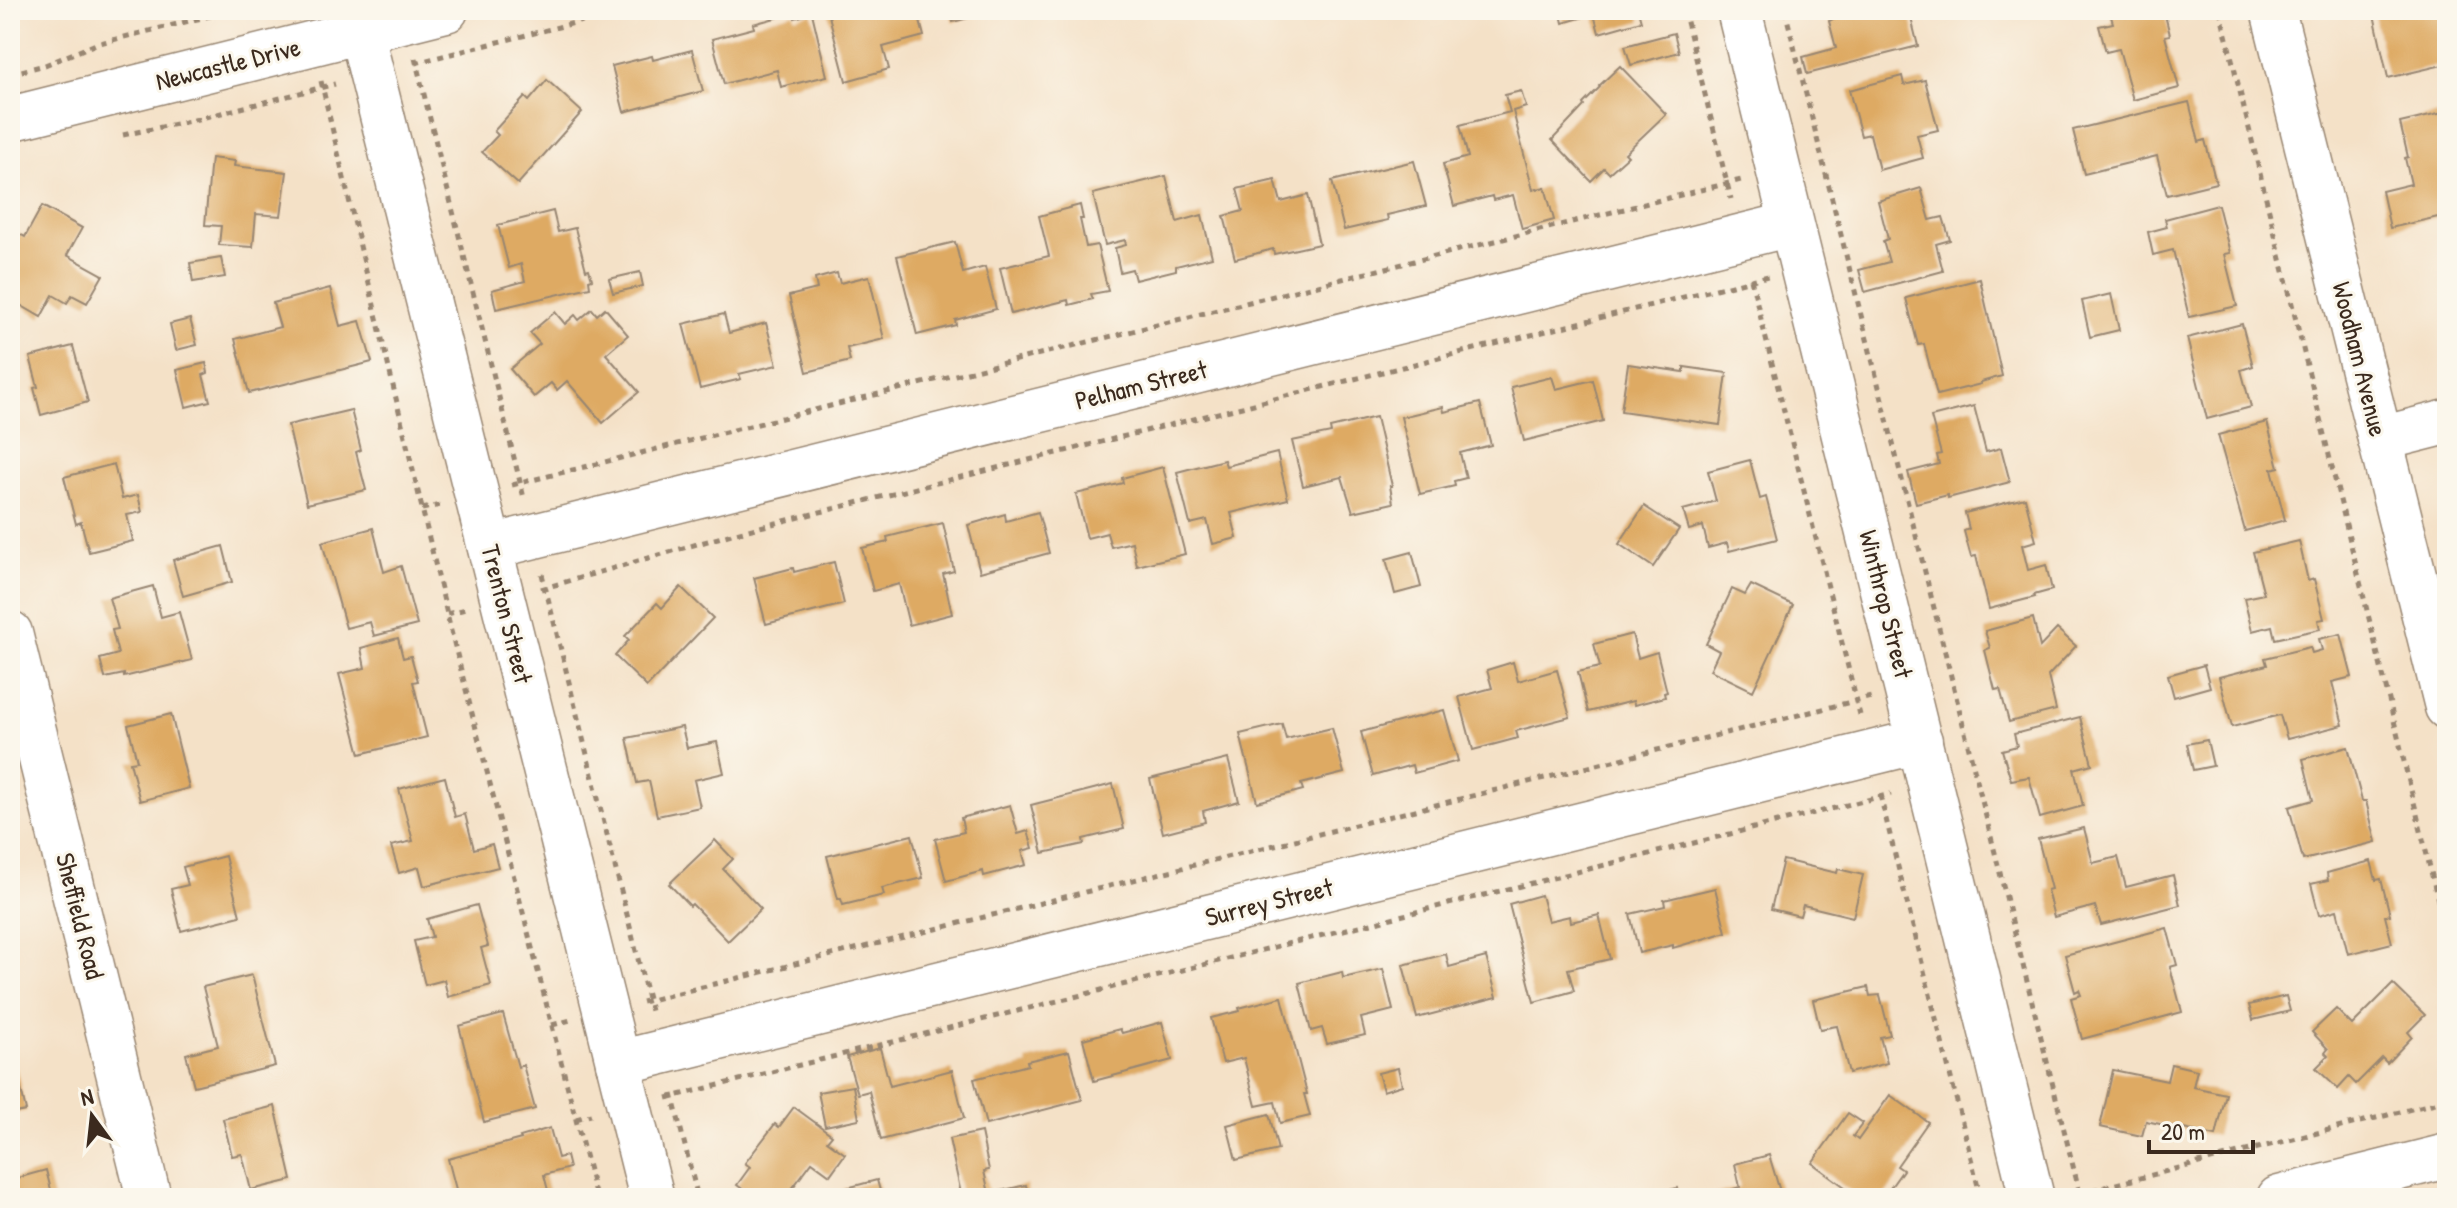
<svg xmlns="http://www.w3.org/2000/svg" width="2457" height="1208" font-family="'Patrick Hand',sans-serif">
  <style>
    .building { fill: #deaa64 }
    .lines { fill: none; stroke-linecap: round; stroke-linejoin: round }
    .minor-casing { stroke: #988672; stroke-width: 47 }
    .path { stroke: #988672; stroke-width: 5; stroke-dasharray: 6 6; stroke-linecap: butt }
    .minor { stroke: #fff; stroke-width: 44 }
    .labels { text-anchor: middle; stroke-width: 6; stroke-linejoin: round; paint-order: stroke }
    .street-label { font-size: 26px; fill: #3b2a1e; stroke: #fbf7ec }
  </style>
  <rect width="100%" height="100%" fill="#fbf7ec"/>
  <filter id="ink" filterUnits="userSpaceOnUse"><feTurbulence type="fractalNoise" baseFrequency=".0125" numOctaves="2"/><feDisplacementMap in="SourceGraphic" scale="16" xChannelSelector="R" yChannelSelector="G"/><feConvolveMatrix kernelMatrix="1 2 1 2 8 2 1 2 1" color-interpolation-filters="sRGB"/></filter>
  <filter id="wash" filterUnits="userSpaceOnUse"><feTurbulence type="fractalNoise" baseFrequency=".006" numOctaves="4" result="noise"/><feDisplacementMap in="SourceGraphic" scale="32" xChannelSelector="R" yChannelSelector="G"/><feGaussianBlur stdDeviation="1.8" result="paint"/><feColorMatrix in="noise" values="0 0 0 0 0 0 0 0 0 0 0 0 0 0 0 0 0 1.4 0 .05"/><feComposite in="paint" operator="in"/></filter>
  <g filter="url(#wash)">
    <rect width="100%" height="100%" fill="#f4e1c7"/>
    <g id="blocks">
      <g class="building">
        <path d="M835,10H917L924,36L883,47L889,69L846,81L828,12Z"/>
        <path d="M950,10H995V11L953,22Z"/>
        <path d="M1560,10H1638L1641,21L1599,33L1594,14L1563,23Z"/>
        <path d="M1831,10H1891L1893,14L1909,10L1918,46L1807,74L1803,57L1836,48L1829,21L1833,19Z"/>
        <path d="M2109,10L2164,11L2170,35L2165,36L2179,88L2133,100L2119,49L2106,52L2099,26L2113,23Z"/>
        <path d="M2373,10H2447V64L2388,78Z"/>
        <path d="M794,13L795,18L812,13L827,76L781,87L777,70L724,84L712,39L754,28L753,24Z"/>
        <path d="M1674,33L1679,52L1631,65L1625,46Z"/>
        <path d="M692,50L703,91L624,112L612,66L652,56L653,60Z"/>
        <path d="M1620,66L1666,114L1625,153L1628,156L1609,173L1604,168L1591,181L1552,140L1584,106L1583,104L1600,87L1599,86Z"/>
        <path d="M1902,76L1904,85L1925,80L1938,130L1917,135L1923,158L1879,170L1870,134L1861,136L1849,90Z"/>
        <path d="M547,80L582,112L518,184L482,152L498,135L494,131L525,97L529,101Z"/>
        <path d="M1521,91L1526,107L1513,111L1533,190L1545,187L1554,220L1522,229L1513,195L1493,200L1492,196L1454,206L1443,164L1468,157L1460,125L1510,112L1505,95Z"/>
        <path d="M2189,102L2199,142L2205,140L2216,183L2167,195L2157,156L2084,174L2073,130Z"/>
        <path d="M2447,112V215L2390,228L2382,191L2411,184L2405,158L2408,157L2400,123Z"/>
        <path d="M211,158L235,161L234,166L287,172L281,216L256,214L253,247L219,245L221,226L205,225Z"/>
        <path d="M1414,161L1426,206L1387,215L1388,220L1344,230L1332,181Z"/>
        <path d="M1166,176L1177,222L1202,215L1212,257L1176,266V270L1135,280L1132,269L1120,272L1115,248L1126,245L1125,240L1105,245L1093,194Z"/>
        <path d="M1275,180L1281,202L1308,195L1319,244L1274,254L1273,249L1235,259L1224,216L1243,211L1237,189Z"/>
        <path d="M1921,188L1930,220L1943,217L1950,240L1936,244L1943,271L1865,292L1859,270L1889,262L1883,241L1888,239L1878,201Z"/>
        <path d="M1080,205L1083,219H1080L1086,247L1097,245L1108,291L1091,294L1093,299L1069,305L1068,300L1011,314L1000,268L1049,256L1039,216Z"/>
        <path d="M2218,205L2230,253L2224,254L2237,306L2189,317L2173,250L2153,255L2148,232L2167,227L2165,219Z"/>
        <path d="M42,206L82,228L67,255L103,275L87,303L72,295L67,303L53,295L41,317L10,299V229L25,237Z"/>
        <path d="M553,211L558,232L575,228L586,270L589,269L592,279L589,280L590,287L496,309L492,290L525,281L521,264L509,268L498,225Z"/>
        <path d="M955,242L963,273L985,267L996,309L955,320L956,325L917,335L897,256Z"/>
        <path d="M221,258L225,277L193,282L190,263Z"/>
        <path d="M640,272L643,286L613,293L609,279Z"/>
        <path d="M837,273L840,283L869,276L884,339L847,348L850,361L807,372L789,296L817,289L815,279Z"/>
        <path d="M1980,279L2002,376L1981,382V384L1937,395L1924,344L1918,345L1906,298Z"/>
        <path d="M330,288L340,326L360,321L372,362L249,393L235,339L280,327L273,303Z"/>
        <path d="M2111,294L2119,330L2090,337L2082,301Z"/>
        <path d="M605,308L628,335L606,354L639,392L603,423L567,381L557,390L551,383L534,397L510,369L540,344L530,333L555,312L565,324L575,315L579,320L592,309L597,315Z"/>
        <path d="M724,314L729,333L766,323L777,365L739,374L741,379L700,389L683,324Z"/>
        <path d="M190,319L197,345L176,350L170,324Z"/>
        <path d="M2242,324L2253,366L2241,370L2251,407L2207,419L2187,338Z"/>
        <path d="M73,346L88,402L41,415L34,388L38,387L30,357Z"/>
        <path d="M206,363L208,373L203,375L210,401L186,407L177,370Z"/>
        <path d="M1628,364L1684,372V367L1727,373L1720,425L1621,411Z"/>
        <path d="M1552,377L1556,389L1593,380L1603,421L1524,441L1511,387Z"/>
        <path d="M1480,403L1491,445L1460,453L1466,478L1454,481L1455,486L1420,494L1401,417L1443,407L1444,412Z"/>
        <path d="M1974,406L1986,452L2001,448L2010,482L1948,498V495L1916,503L1908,472L1939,464L1937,455L1941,454L1931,417Z"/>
        <path d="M351,410L361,450L356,452L366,490L307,504L288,425Z"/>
        <path d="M1376,417L1392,486H1390L1393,503L1353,512L1342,477L1303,486L1292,441L1331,433L1330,428Z"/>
        <path d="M2267,422L2279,467L2272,469L2285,520L2245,531L2218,435Z"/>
        <path d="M1277,453L1288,499L1231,513L1237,538L1213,544L1207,520L1190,524L1177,472L1224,460L1226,466Z"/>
        <path d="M1750,460L1760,499L1766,497L1777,539L1729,551L1727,543L1708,548L1703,526L1689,530L1683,510L1716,501L1708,471Z"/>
        <path d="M114,464L122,499L138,495L142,512L127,515L133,541L89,552L81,522L76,524L64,477Z"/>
        <path d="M1163,467L1185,554L1137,566L1132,542L1111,547L1107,533L1087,538L1076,494L1123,483L1122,478Z"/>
        <path d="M2025,498L2036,541L2022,545L2028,570L2046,565L2052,590L2034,595L2035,597L1989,609L1976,556L1971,557L1964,531L1969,529L1965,513Z"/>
        <path d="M1644,506L1679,529L1653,567L1619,544Z"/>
        <path d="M1038,512L1049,553L980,572L968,525L1005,514L1006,521Z"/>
        <path d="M943,523L954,571L943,574L952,614L909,625L899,584L873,591L862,548L888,542L887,537Z"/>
        <path d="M373,528L384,572L401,566L417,625L374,636L370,622L346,628L322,542Z"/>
        <path d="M2299,541L2308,581L2314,579L2324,619L2318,620L2320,629L2275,639L2272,626L2252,631L2244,598L2264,594L2253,552Z"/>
        <path d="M223,546L232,582L183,596L173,560Z"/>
        <path d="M1412,552L1421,587L1395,594L1386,559Z"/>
        <path d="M834,562L844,604L766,624L754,578L793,568L794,572Z"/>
        <path d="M1751,585L1793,605L1753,691L1710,670L1719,651L1706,644L1732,589L1745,595Z"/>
        <path d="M153,586L161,617L179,612L192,660L124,677V674L105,678L100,659L118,654L112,630L118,629L109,598Z"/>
        <path d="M681,587L713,618L647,687L615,656L629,640L625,636L657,603L662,608Z"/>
        <path d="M2033,618L2040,647L2057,629L2076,646L2048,676L2056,710L2009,722L2000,689L1995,690L1985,650L1990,648L1985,631Z"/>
        <path d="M1632,634L1638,658L1657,652L1667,692L1664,693L1665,697L1634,705L1633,701L1588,712L1578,672L1600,667L1594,644Z"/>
        <path d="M2341,634L2352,677L2332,682L2343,725L2287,739L2280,715L2232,727L2219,677L2267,665L2265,658L2310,647L2312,653L2322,650L2319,639Z"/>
        <path d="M398,638L403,658L411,656L418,681L413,682L427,737L360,754L339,674L365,668L361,648Z"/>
        <path d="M1513,662L1518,681L1557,670L1570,717L1516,731L1518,738L1473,750L1459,697L1492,688L1487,670Z"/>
        <path d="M2204,665L2210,687L2174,697L2168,675Z"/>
        <path d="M1444,710L1458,761L1414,773L1412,765L1373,776L1361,732Z"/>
        <path d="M171,714L189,788L140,801L130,762L137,761L128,725Z"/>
        <path d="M2080,717L2092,764L2074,769L2083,806L2040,818L2029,777L2011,780L2002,750L2017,746L2014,734Z"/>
        <path d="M1282,724L1286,739L1332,728L1344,773L1301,784L1303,790L1257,802L1240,734Z"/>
        <path d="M682,727L687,748L717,742L724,773L694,780L700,807L657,816L649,781L637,783L627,738Z"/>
        <path d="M2207,740L2213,766L2193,770L2187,744Z"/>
        <path d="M2348,747L2362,801H2366L2376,842L2303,860L2289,807L2313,800L2303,759Z"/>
        <path d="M1228,759L1239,801L1203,811L1205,822L1163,833L1150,779Z"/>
        <path d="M445,777L455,817L465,814L474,849L492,844L498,867L424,886L419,867L399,873L391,846L413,841L399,789Z"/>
        <path d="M1113,784L1124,829L1083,839L1084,844L1043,853L1031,805Z"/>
        <path d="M1010,805L1018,834L1028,831L1033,848L1022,851L1026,865L984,876L983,871L946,881L935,839L964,832L961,818Z"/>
        <path d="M2084,828L2093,863L2118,857L2126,887L2173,875L2180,905L2101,925L2095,906L2054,917L2047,890L2051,889L2038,839Z"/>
        <path d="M912,835L923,878L882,888L884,895L843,905L841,899H838L827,856Z"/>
        <path d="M715,840L733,859L723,869L761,909L728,941L692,904L690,906L669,884Z"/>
        <path d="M225,856L240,916L181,931L171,889L188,885L183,867Z"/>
        <path d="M1783,860L1837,873L1838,869L1863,875L1853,917L1803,905L1800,916L1771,909Z"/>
        <path d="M2371,861L2376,880L2381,879L2390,915L2385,916L2392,943L2348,954L2337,910L2319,915L2311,884L2328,880L2327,873Z"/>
        <path d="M1715,888L1726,932L1673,948V945L1639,953L1630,914L1665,906L1664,900Z"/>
        <path d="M1541,895L1548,921L1570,916L1571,922L1599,915L1610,959L1568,969L1574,991L1534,1002L1509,904Z"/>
        <path d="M477,905L488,946L481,948L491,985L448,997L444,980L425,985L414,941L432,937L427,919Z"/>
        <path d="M2167,928L2177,965L2170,967L2182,1012L2082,1039L2071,998L2081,995L2079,990L2075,992L2065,955Z"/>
        <path d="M1446,954L1449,967L1486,957L1497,997L1417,1018L1403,965Z"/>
        <path d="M1383,969L1393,1010L1361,1018L1365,1035L1327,1044L1322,1028L1311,1031L1299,983L1342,972L1343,978Z"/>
        <path d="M252,975L275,1066L194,1086L186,1054L218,1046L203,987Z"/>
        <path d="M2393,984L2425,1015L2408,1032L2412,1037L2387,1063L2382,1058L2356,1084L2349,1077L2338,1089L2316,1068L2328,1056L2325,1053L2328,1049L2312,1032L2336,1009L2352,1025Z"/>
        <path d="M1868,987L1870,996L1880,995L1890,1035L1880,1037L1887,1063L1849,1073L1837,1026L1820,1029L1813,1000Z"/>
        <path d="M2286,996L2290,1011L2253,1020L2249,1005Z"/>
        <path d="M1282,997L1307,1094H1304L1310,1116L1280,1123L1275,1102L1256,1106L1244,1058L1223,1063L1211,1018L1240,1011L1239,1008Z"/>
        <path d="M503,1014L518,1067L523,1065L535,1109L484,1122L459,1026Z"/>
        <path d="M1162,1022L1172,1060L1094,1081L1083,1039L1120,1029L1122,1033Z"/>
        <path d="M880,1048L890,1086L952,1070L964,1118L881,1140L869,1091L858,1094L847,1057Z"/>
        <path d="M1069,1051L1082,1100L986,1125L974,1079L1028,1065L1027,1061Z"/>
        <path d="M2171,1064L2197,1070L2193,1087L2226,1094L2216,1136L2146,1121L2142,1136L2100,1127L2113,1070L2167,1081Z"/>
        <path d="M16,1068L26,1111L10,1114V1069Z"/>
        <path d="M1398,1068L1402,1085L1383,1091L1378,1073Z"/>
        <path d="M853,1086L859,1119L825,1126L818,1092Z"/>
        <path d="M1890,1095L1928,1122L1897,1166L1903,1170L1883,1198H1860L1812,1163L1848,1113L1863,1123L1853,1136L1858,1140Z"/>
        <path d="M275,1106L292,1180L251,1190L242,1154L232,1156L223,1119Z"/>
        <path d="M794,1107L832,1135L827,1141L845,1154L830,1175L812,1162L785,1198H755L737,1185L750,1167L745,1163L775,1124L779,1127Z"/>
        <path d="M1269,1114L1278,1150L1236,1160L1227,1125Z"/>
        <path d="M550,1128L558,1158L566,1156L569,1168L544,1175L550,1198H467L466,1195L458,1197L448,1159L521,1139L520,1137Z"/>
        <path d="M981,1132L989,1170L984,1171L990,1198H962L949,1139Z"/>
        <path d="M1769,1155L1782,1198H1704L1740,1187L1735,1164Z"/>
        <path d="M46,1170L53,1198H10V1180Z"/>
        <path d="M877,1180L882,1198H846L843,1189Z"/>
        <path d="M1026,1185L1029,1198H1002L1000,1191Z"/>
        <path d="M1677,1188L1679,1198H1644V1197Z"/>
        <path d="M1618,1190L1621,1198H1591V1197Z"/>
      </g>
    </g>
  </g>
  <g filter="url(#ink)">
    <use href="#blocks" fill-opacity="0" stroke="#988672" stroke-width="2"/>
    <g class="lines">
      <defs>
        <g id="minor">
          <path d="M1739,10L2032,1198"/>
          <path d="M2273,10L2447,707"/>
          <path d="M361,31L652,1198"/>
          <path d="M10,119L446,10"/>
          <path d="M2380,439L2447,422"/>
          <path d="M490,547L1791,224"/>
          <path d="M10,633L149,1198"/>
          <path d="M618,1063L1920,741"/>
          <path d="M2279,1198L2447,1156"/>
        </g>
      </defs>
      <use href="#minor" class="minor-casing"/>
      <g class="path">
        <path d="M1684,10L1731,199"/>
        <path d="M1785,10L2081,1198"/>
        <path d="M2220,10L2447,937"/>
        <path d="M415,58L524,498"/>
        <path d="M415,63L626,10"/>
        <path d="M10,74L45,65L96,44L234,10"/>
        <path d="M321,81L451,631L596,1198"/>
        <path d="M123,135L190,121L335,84"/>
        <path d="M1751,279L1860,715"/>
        <path d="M512,485L1741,180"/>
        <path d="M422,509L441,505"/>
        <path d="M542,574L652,1015"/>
        <path d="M541,589L732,534L1768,276"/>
        <path d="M447,614L466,609"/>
        <path d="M1880,795L1981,1198"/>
        <path d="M642,1002L1871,697"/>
        <path d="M552,1025L571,1020"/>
        <path d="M672,1094L698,1198"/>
        <path d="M667,1098L1891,794"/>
        <path d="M576,1119L591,1115"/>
        <path d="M2069,1196L2447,1100"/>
      </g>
      <use href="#minor" class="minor"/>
    </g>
  </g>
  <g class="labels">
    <g class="street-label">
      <text transform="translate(228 64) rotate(-14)" y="9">Newcastle Drive</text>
      <text transform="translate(2360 359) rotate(76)" y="9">Woodham Avenue</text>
      <text transform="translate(1141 385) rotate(-14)" y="9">Pelham Street</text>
      <text transform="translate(1886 604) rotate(76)" y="9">Winthrop Street</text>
      <text transform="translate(507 614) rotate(76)" y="9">Trenton Street</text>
      <text transform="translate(1269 902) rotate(-14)" y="9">Surrey Street</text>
      <text transform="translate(80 916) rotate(76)" y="9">Sheffield Road</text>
    </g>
  </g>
  <rect width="2457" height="1208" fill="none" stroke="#fbf7ec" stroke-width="40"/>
  <g transform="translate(92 1116) rotate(345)" stroke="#fbf7ec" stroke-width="6" paint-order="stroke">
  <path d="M0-6L14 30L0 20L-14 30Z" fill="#3b2a1e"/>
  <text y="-12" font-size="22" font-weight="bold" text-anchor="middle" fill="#3b2a1e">N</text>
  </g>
  <path d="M2149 1140v12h104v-12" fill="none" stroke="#3b2a1e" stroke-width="4"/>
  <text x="2161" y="1140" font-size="24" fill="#3b2a1e" stroke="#fbf7ec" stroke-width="6" paint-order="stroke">20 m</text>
</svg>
